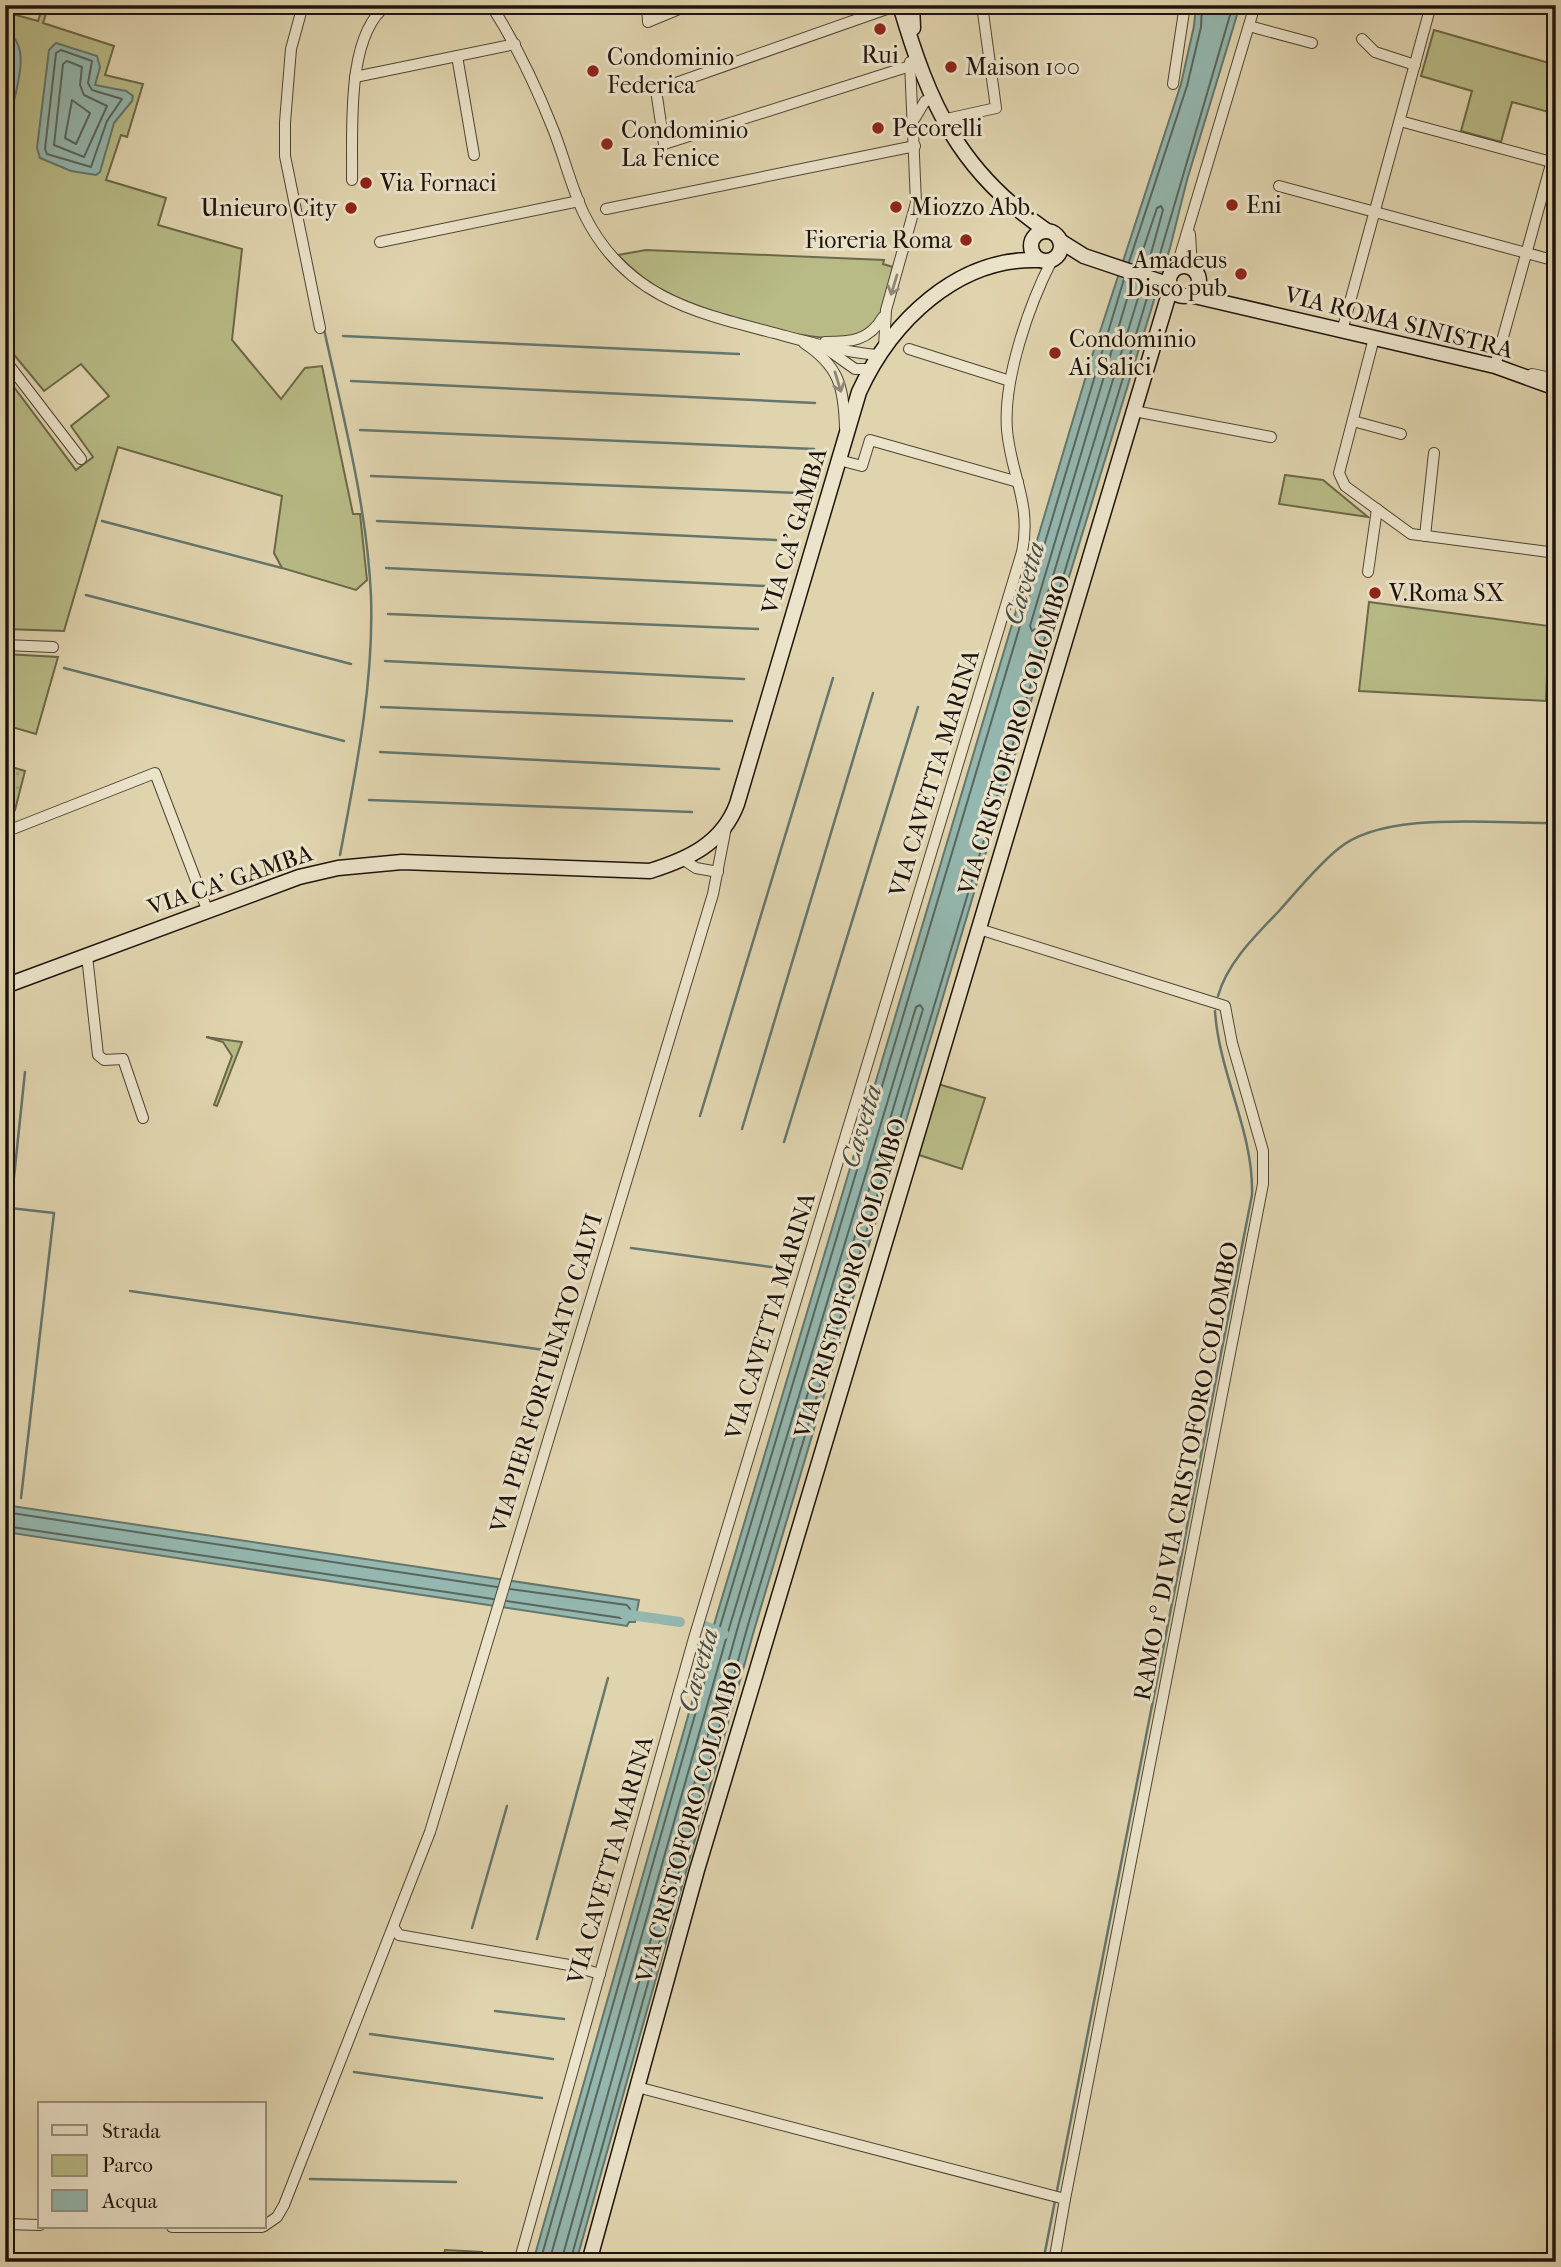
<svg xmlns="http://www.w3.org/2000/svg" width="1561" height="2267" font-family="'IM FELL French Canon',serif">
  <style>
    .green { fill: #b8bb86; stroke: #6a6848; stroke-width: 2 }
    .garden { fill: url(#garden-dots); stroke: #6a6848; stroke-width: 2 }
    .water { fill: #94b7af; stroke: #64766d; stroke-width: 2 }
    .lines { fill: none; stroke-linecap: round; stroke-linejoin: round }
    .shore { stroke: #58665d; stroke-width: 2 }
    .stream { stroke: #64766d; stroke-width: 2.5 }
    .canal { stroke: #94b7af; stroke-width: 10 }
    .street-casing { stroke: #4e4434; stroke-width: 12 }
    .secondary-casing { stroke: #1d140b; stroke-width: 17 }
    .street { stroke: #ebe3ca; stroke-width: 10 }
    .secondary { stroke: #ebe3ca; stroke-width: 14 }
    .oneway { stroke: #8e8674 }
    .poi-dot { fill: #8f2418; stroke: #ebe3ca; stroke-width: 2.5 }
    .labels { text-anchor: middle; stroke-width: 6; stroke-linejoin: round; paint-order: stroke }
    .poi-label { font-size: 24px; fill: #1d140b; stroke: #ebe3ca; text-anchor: start }
    .street-label { font-size: 24px; fill: #1d140b; stroke: #ebe3ca }
    .water-label { font-size: 26px; font-style: italic; fill: #474d44; stroke: #ebe3ca }
  </style>
  <defs>
    <pattern id="garden-dots" width="8" height="8" patternUnits="userSpaceOnUse" patternTransform="scale(1.75)"><rect width="8" height="8" fill="#b8bb86"/><path d="M2 2h.1M6 6h.1" fill="none" stroke="#9ea072" stroke-width="1.8" stroke-linecap="round"/></pattern>
  </defs>
  <rect width="100%" height="100%" fill="#e0d4ae"/>
  <filter id="stains"><feTurbulence type="fractalNoise" baseFrequency=".00286" numOctaves="4"/><feColorMatrix values="0 0 0 0 .2 0 0 0 0 .09 0 0 0 0 .02 0 0 0 .5 -.17"/></filter>
  <radialGradient id="worn" r=".72"><stop offset=".6" stop-color="#630" stop-opacity="0"/><stop offset="1" stop-color="#630" stop-opacity=".3"/></radialGradient>
  <g class="green">
    <path d="M43,5H49L43,23L114,46L105,75L143,84L127,137L121,135L106,180L166,198L158,225L242,249L232,340L281,399L305,368L322,366L353,514H360L367,580L356,590L282,568L274,553L282,496L118,447L64,631L5,629V375L76,470L93,457L71,426L109,396L81,364L44,391L5,344V12L38,21Z"/>
    <path d="M1434,30L1556,65V114L1512,102L1501,142L1461,131L1472,91L1421,76Z"/>
    <path d="M646,250L884,260L883,264L893,267C888,287 884,325 863,334C824,350 707,313 670,294C651,285 633,271 618,255Z"/>
    <path d="M1285,475L1323,480L1368,517L1279,504Z"/>
    <path d="M1369,602L1549,626L1546,701L1359,691Z"/>
    <path d="M5,654L58,657L36,734L5,725Z"/>
    <path d="M206,1037L242,1042L217,1106L214,1105L232,1056L223,1042Z"/>
    <path d="M938,1084L985,1098L962,1169L916,1154Z"/>
  </g>
  <g class="garden">
    <path d="M5,765L25,771L15,810L5,807Z"/>
    <path d="M445,2250L482,2252L481,2262H443Z"/>
  </g>
  <g class="water">
    <path d="M1196,5H1240L1187,180L1170,248L1038,678L755,1627L576,2262H533L713,1628L1092,356L1181,84L1194,26Z"/>
    <path d="M5,29C32,47 17,82 13,107C11,119 12,135 5,144Z"/>
    <path d="M56,43L97,56L100,67L95,85L126,91L133,96L132,101L114,123L100,172L96,175L71,171L40,158L37,148L49,50Z"/>
    <path d="M5,1505L639,1600L635,1622H629L627,1626L5,1532Z"/>
  </g>
  <g class="lines">
    <g class="shore">
      <path d="M5,37C21,63 9,84 5,111"/>
      <path d="M61,50L92,61L88,83L92,90L122,99L107,121L91,167L47,154L45,149L56,53Z"/>
      <path d="M67,61L82,67L80,85L84,95L107,106L84,157L54,145L63,64Z"/>
      <path d="M72,100L90,113L76,144L65,138Z"/>
      <path d="M1129,262L1187,86L1201,27L1202,5"/>
      <path d="M1138,265L1157,208L1161,206L1163,210L1147,268"/>
      <path d="M1155,271L1233,5"/>
      <path d="M1132,282L1030,626L1032,631L1037,628L1142,285"/>
      <path d="M5,1512L497,1587"/>
      <path d="M5,1526L493,1599"/>
      <path d="M507,1601L621,1618L629,1615L630,1609L627,1605L510,1589"/>
      <path d="M540,2262L719,1630L1124,279"/>
      <path d="M549,2262L728,1632L916,1007L920,1005L923,1009L739,1623L561,2262"/>
      <path d="M570,2262L748,1625L1150,288"/>
    </g>
    <g class="stream">
      <path d="M324,329C343,417 367,506 371,596C374,683 356,770 340,855"/>
      <path d="M343,336L739,354"/>
      <path d="M351,381L815,403"/>
      <path d="M360,430L814,449"/>
      <path d="M371,476L799,493"/>
      <path d="M102,521L282,568"/>
      <path d="M377,521L776,540"/>
      <path d="M386,568L765,586"/>
      <path d="M86,595L351,664"/>
      <path d="M388,614L758,629"/>
      <path d="M385,661L744,679"/>
      <path d="M64,668L344,741"/>
      <path d="M381,707L732,721"/>
      <path d="M380,752L719,769"/>
      <path d="M369,800L692,812"/>
      <path d="M1218,996C1227,963 1256,935 1279,911C1298,890 1316,867 1338,849C1382,811 1489,823 1546,823L1556,819"/>
      <path d="M700,1116L833,678"/>
      <path d="M742,1129L873,693"/>
      <path d="M784,1142L918,707"/>
      <path d="M12,1196L25,1072"/>
      <path d="M10,1208L54,1213L21,1498"/>
      <path d="M631,1248L778,1268"/>
      <path d="M130,1291L551,1351"/>
      <path d="M472,1928L507,1806"/>
      <path d="M537,1939L608,1678"/>
      <path d="M495,2011L564,2019"/>
      <path d="M370,2034L553,2059"/>
      <path d="M354,2072L542,2098"/>
      <path d="M310,2179L456,2182"/>
      <path d="M1043,2262L1252,1195C1254,1132 1219,1074 1215,1011"/>
    </g>
    <g class="canal">
      <path d="M624,1614L680,1622"/>
      <path d="M705,1626L724,1634"/>
    </g>
    <defs>
      <g id="street">
        <path d="M303,5L291,49L285,122V156L320,328"/>
        <path d="M491,5C516,44 536,86 553,129C564,156 571,187 584,214C624,296 692,312 774,333C808,342 842,352 878,355"/>
        <path d="M647,5L648,22L689,5"/>
        <path d="M898,5L656,90L664,144L910,66"/>
        <path d="M1249,26L1312,43"/>
        <path d="M1362,39L1375,52L1415,65"/>
        <path d="M457,56L474,155"/>
        <path d="M355,77L515,44"/>
        <path d="M1173,84L1185,5"/>
        <path d="M915,118L925,101L933,100"/>
        <path d="M942,120L996,108L982,5"/>
        <path d="M1400,121L1555,163"/>
        <path d="M352,180C353,132 345,36 387,5"/>
        <path d="M1279,186L1556,261"/>
        <path d="M606,209L915,146"/>
        <path d="M1190,234L1192,268"/>
        <path d="M380,242L579,201"/>
        <path d="M1176,269L1255,5"/>
        <path d="M1342,331L1431,5"/>
        <path d="M1374,338L1339,473L1345,486L1411,534L1556,553"/>
        <path d="M825,342C851,342 869,341 883,317"/>
        <path d="M804,343C839,366 844,387 845,428"/>
        <path d="M824,347L855,369H869"/>
        <path d="M884,347L886,310L916,203L910,62"/>
        <path d="M909,349L1010,381"/>
        <path d="M5,360L81,459"/>
        <path d="M1500,367L1495,366L1556,146"/>
        <path d="M1532,374L1556,379"/>
        <path d="M1134,411L1271,437"/>
        <path d="M1353,421L1401,434"/>
        <path d="M839,460L862,466L870,440L1018,482"/>
        <path d="M1425,536L1434,453"/>
        <path d="M1368,572L1377,509"/>
        <path d="M5,645L53,647"/>
        <path d="M10,830L155,773L208,912"/>
        <path d="M684,860L696,868L718,872"/>
        <path d="M979,929L1225,1006L1232,1043L1263,1151V1184L1065,2199"/>
        <path d="M87,956L98,1055L104,1060L123,1059L143,1118"/>
        <path d="M394,1928L399,1935L569,1965L600,1974"/>
        <path d="M637,2087L1065,2199L1054,2262"/>
        <path d="M5,2224L40,2225"/>
        <path d="M264,2226L277,2217L284,2205L430,1832L713,894L726,827"/>
        <path d="M172,2227H262"/>
        <path d="M519,2262L694,1638L1022,552C1032,503 1011,476 1007,430C1003,379 1029,305 1052,260"/>
      </g>
      <g id="secondary">
        <path d="M900,5C929,104 959,172 1047,231"/>
        <path d="M912,5L913,28"/>
        <circle cx="1046" cy="246" r="15"/>
        <path d="M1060,241L1084,256L1170,285"/>
        <circle cx="1184" cy="281" r="15"/>
        <path d="M1190,295L1495,366L1556,388"/>
        <path d="M5,986L299,877L338,868L402,862L650,871C688,859 722,844 737,804L859,392C891,322 957,257 1039,260"/>
        <path d="M589,2262L697,1870L1171,287"/>
      </g>
    </defs>
    <use href="#street" class="street-casing"/>
    <use href="#secondary" class="secondary-casing"/>
    <use href="#street" class="street"/>
    <use href="#secondary" class="secondary"/>
  </g>
  <defs><path id="oneway-shaft" d="M-6 0H5M1.5-3L5.5 0L1.5 3" fill="none" stroke-width="1.6" stroke-linecap="round" stroke-linejoin="round" transform="scale(1.75)"/></defs>
  <g class="oneway">
    <use href="#oneway-shaft" transform="translate(894 285) rotate(107)"/>
    <use href="#oneway-shaft" transform="translate(838 382) rotate(73)"/>
  </g>
  <g class="poi-dot">
    <circle cx="880" cy="29" r="7"/>
    <circle cx="951" cy="67" r="7"/>
    <circle cx="593" cy="71" r="7"/>
    <circle cx="878" cy="128" r="7"/>
    <circle cx="607" cy="144" r="7"/>
    <circle cx="366" cy="183" r="7"/>
    <circle cx="1232" cy="205" r="7"/>
    <circle cx="896" cy="207" r="7"/>
    <circle cx="351" cy="208" r="7"/>
    <circle cx="966" cy="240" r="7"/>
    <circle cx="1241" cy="274" r="7"/>
    <circle cx="1055" cy="353" r="7"/>
    <circle cx="1375" cy="593" r="7"/>
  </g>
  <g class="labels">
    <g class="poi-label">
      <text x="880" y="63" text-anchor="middle">Rui</text>
      <text x="607" y="65">Condominio<tspan x="607" dy="28">Federica</tspan></text>
      <text x="965" y="75">Maison 100</text>
      <text x="892" y="136">Pecorelli</text>
      <text x="621" y="138">Condominio<tspan x="621" dy="28">La Fenice</tspan></text>
      <text x="380" y="191">Via Fornaci</text>
      <text x="1246" y="213">Eni</text>
      <text x="910" y="215">Miozzo Abb.</text>
      <text x="337" y="216" text-anchor="end">Unieuro City</text>
      <text x="952" y="248" text-anchor="end">Fioreria Roma</text>
      <text x="1227" y="268" text-anchor="end">Amadeus<tspan x="1227" dy="28">Disco pub</tspan></text>
      <text x="1069" y="347">Condominio<tspan x="1069" dy="28">Ai Salici</tspan></text>
      <text x="1389" y="601">V.Roma SX</text>
    </g>
    <g class="street-label">
      <text transform="translate(1399 322) rotate(14)" y="8">VIA ROMA SINISTRA</text>
      <text transform="translate(794 531) rotate(-73)" y="8">VIA CA' GAMBA</text>
      <text transform="translate(1014 735) rotate(-73)" y="8">VIA CRISTOFORO COLOMBO</text>
      <text transform="translate(934 773) rotate(-73)" y="8">VIA CAVETTA MARINA</text>
      <text transform="translate(230 880) rotate(-19)" y="8">VIA CA' GAMBA</text>
      <text transform="translate(850 1278) rotate(-73)" y="8">VIA CRISTOFORO COLOMBO</text>
      <text transform="translate(770 1316) rotate(-73)" y="8">VIA CAVETTA MARINA</text>
      <text transform="translate(546 1373) rotate(-73)" y="8">VIA PIER FORTUNATO CALVI</text>
      <text transform="translate(1186 1471) rotate(-79)" y="8">RAMO 1° DI VIA CRISTOFORO COLOMBO</text>
      <text transform="translate(689 1822) rotate(-74)" y="8">VIA CRISTOFORO COLOMBO</text>
      <text transform="translate(610 1860) rotate(-74)" y="8">VIA CAVETTA MARINA</text>
    </g>
    <g class="water-label">
      <text transform="translate(1024 583) rotate(-73)" y="9">Cavetta</text>
      <text transform="translate(861 1126) rotate(-73)" y="9">Cavetta</text>
      <text transform="translate(698 1670) rotate(-74)" y="9">Cavetta</text>
    </g>
  </g>
  <rect width="1561" height="2267" fill="none" stroke="#e0d4ae" stroke-width="28"/>
  <rect x="7" y="7" width="1547" height="2253" fill="none" stroke="#1d140b" stroke-width="3.5"/>
  <rect x="14" y="14" width="1533" height="2239" fill="none" stroke="#1d140b" stroke-width="2"/>
  <rect x="38" y="2102" width="228" height="126" fill="#ebe3ca" stroke="#99907e" stroke-width="2"/>
  <rect x="52" y="2125" width="35" height="10" fill="#ebe3ca" stroke="#99907e" stroke-width="2"/>
  <text x="102" y="2138" font-size="21" fill="#1d140b">Strada</text>
  <rect x="52" y="2155" width="35" height="21" fill="#b8bb86" stroke="#99907e" stroke-width="2"/>
  <text x="102" y="2172" font-size="21" fill="#1d140b">Parco</text>
  <rect x="52" y="2190" width="35" height="21" fill="#94b7af" stroke="#99907e" stroke-width="2"/>
  <text x="102" y="2208" font-size="21" fill="#1d140b">Acqua</text>
  <rect width="100%" height="100%" filter="url(#stains)"/>
  <rect width="100%" height="100%" fill="url(#worn)"/>
</svg>
